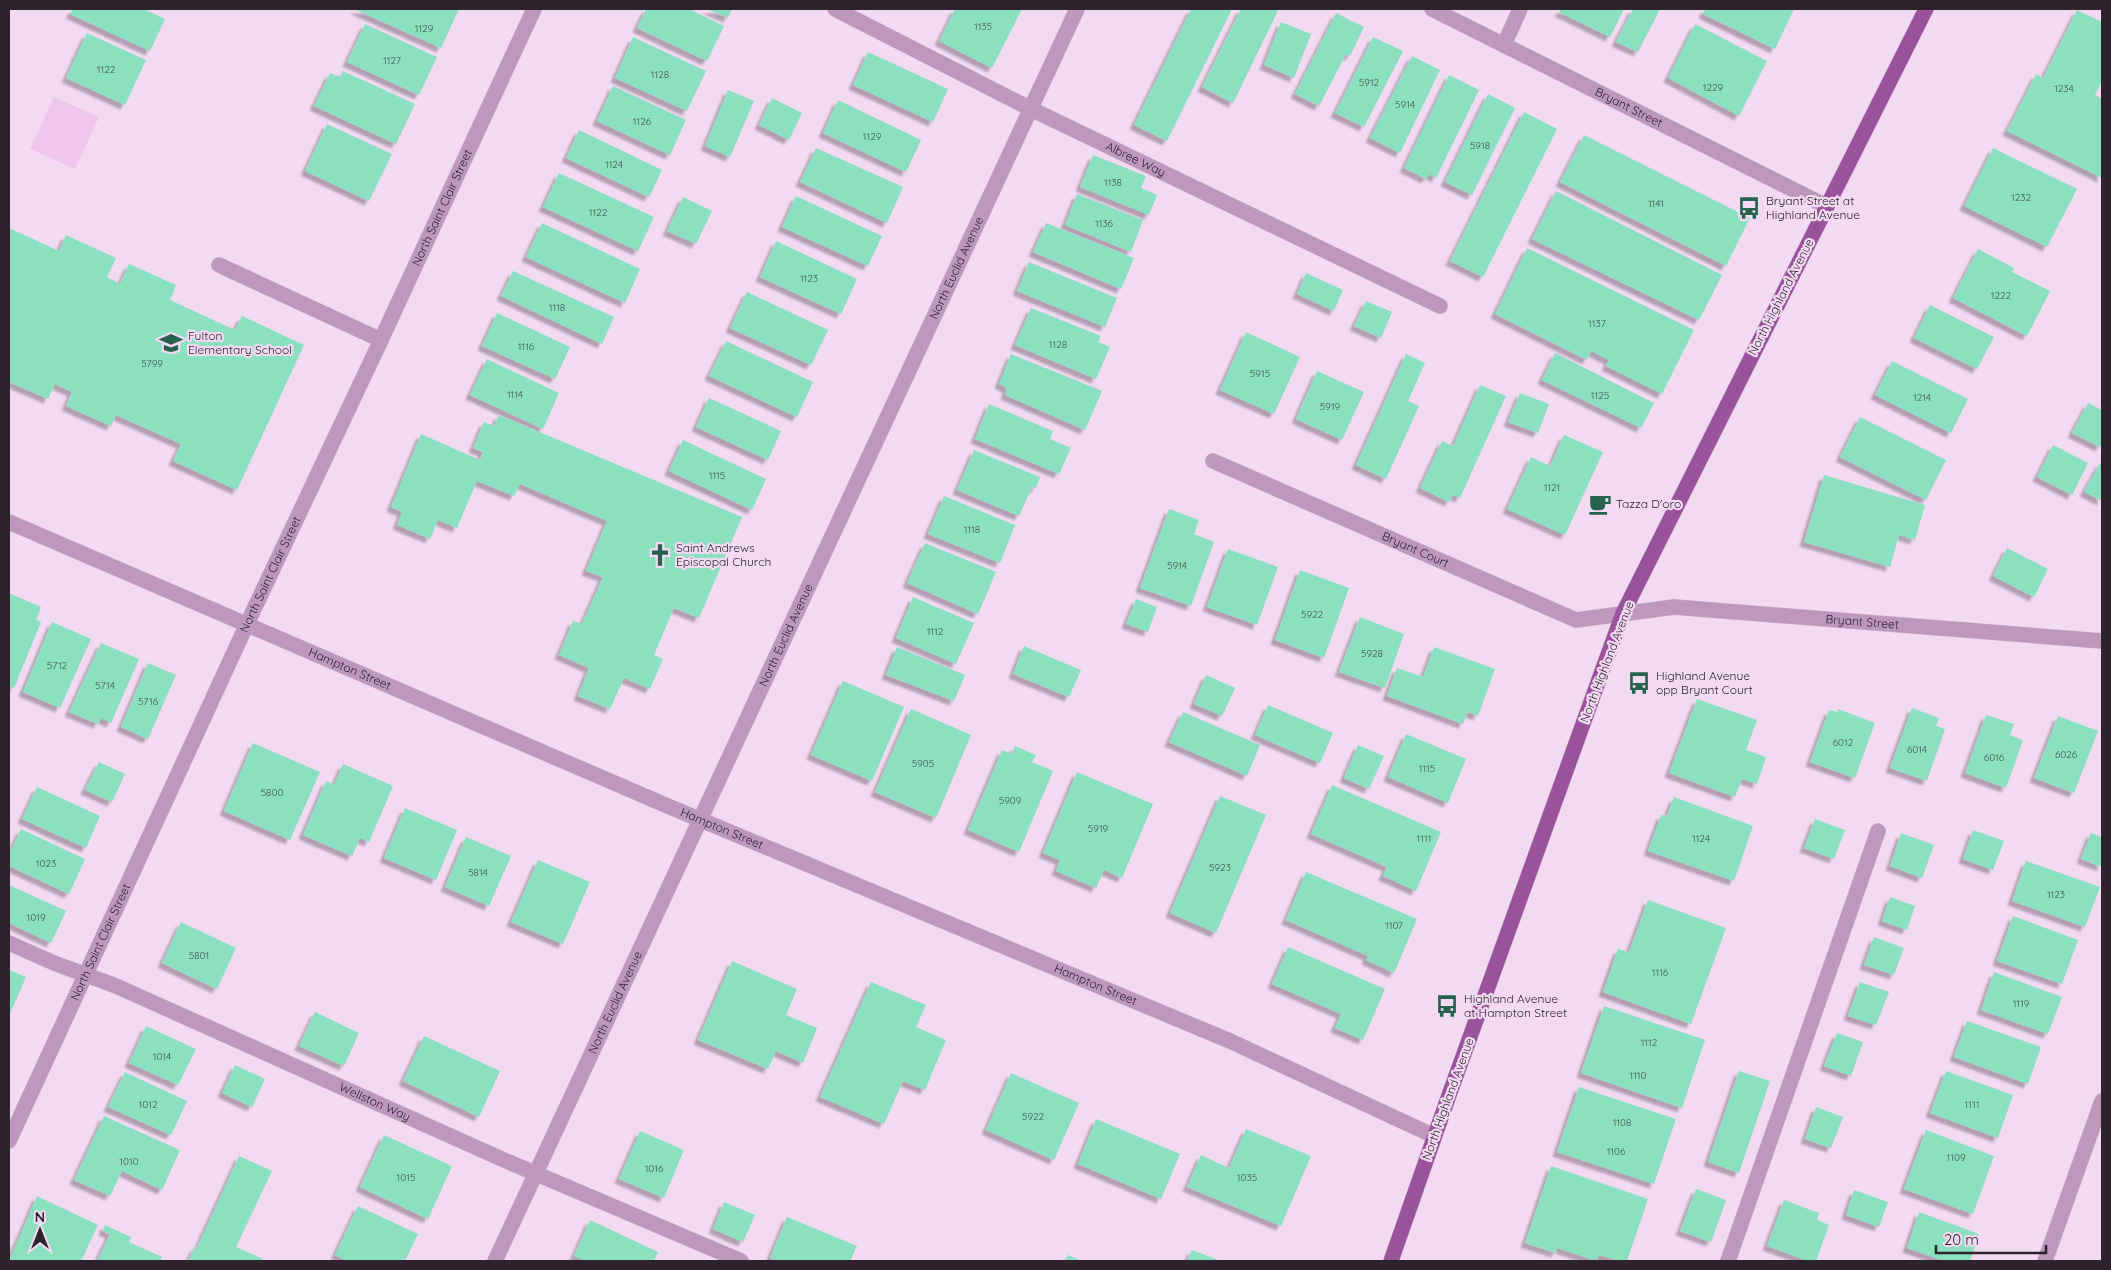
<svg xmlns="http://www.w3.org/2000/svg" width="2111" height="1270" font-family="Quicksand,sans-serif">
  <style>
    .green { fill: #f0c6ef }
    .building { fill: #8ae0bf; filter: url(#shadow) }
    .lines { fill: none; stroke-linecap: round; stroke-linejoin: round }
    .minor-casing { stroke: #cfb9cf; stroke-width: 16 }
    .major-casing { stroke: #cfb9cf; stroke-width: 16 }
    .minor { stroke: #be97bd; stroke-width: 15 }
    .major { stroke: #9a539b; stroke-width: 15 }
    .labels { text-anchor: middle; stroke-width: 4.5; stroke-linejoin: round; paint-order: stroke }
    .number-label { font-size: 10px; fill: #445251 }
    .street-label { font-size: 12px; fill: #2c232c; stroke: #f3daf3 }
    .poi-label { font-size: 12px; fill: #2c232c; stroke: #f3daf3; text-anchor: start }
  </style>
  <defs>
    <filter id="shadow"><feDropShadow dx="-4.5" dy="4.5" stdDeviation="1" flood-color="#0004"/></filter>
  </defs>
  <rect width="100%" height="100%" fill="#f3daf3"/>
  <path class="green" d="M54,97L99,117L75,169L30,149Z"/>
  <g class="building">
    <path d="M73,9H144L165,19L150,51L70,14Z"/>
    <path d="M354,9H459L441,48Z"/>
    <path d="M646,9H689L724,26L707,61L637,28Z"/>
    <path d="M707,9H732L728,18Z"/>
    <path d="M955,9H1022L992,68L939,41Z"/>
    <path d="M1191,9H1232L1167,141L1134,125Z"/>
    <path d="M1241,9H1274L1278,11L1233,103L1202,87Z"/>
    <path d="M1561,9H1624L1610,37L1559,12Z"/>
    <path d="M1633,9H1660L1638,52L1616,42Z"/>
    <path d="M1705,9H1794L1775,49L1703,14Z"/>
    <path d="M2077,10L2102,22V81L2095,95L2102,99V178L2007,131L2036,74L2043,78Z"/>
    <path d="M1336,13L1364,27L1350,56L1346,54L1319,106L1295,94Z"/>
    <path d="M1281,22L1311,34L1294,78L1264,65Z"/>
    <path d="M365,24L437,57L419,95L347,62Z"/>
    <path d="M1695,24L1767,61L1739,116L1668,78Z"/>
    <path d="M87,33L146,60L125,105L66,78Z"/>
    <path d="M633,37L706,71L687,111L615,78Z"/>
    <path d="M1373,37L1403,51L1364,127L1335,113Z"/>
    <path d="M868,52L948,89L933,122L853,85Z"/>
    <path d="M1412,56L1440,70L1400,153L1370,138Z"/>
    <path d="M343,71L415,104L396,144L314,106L330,73L340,77Z"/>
    <path d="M1449,75L1479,90L1436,178L1429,174L1426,179L1404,168Z"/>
    <path d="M613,86L686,120L670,155L597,121Z"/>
    <path d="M728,90L754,101L730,157L705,146Z"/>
    <path d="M1488,94L1515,108L1472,195L1445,182Z"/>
    <path d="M772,98L802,113L789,140L759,125Z"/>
    <path d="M838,100L921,140L906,172L823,133Z"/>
    <path d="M1524,112L1557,129L1483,277L1450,261Z"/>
    <path d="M327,124L392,154L369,201L305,171Z"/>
    <path d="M579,130L662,170L649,197L566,158Z"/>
    <path d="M1584,135L1750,218L1726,266L1560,182Z"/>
    <path d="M816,148L903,187L887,223L800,182Z"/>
    <path d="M1993,148L2077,189L2047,247L1964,206Z"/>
    <path d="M1093,155L1146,176L1141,188L1157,195L1149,215L1080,187Z"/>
    <path d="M559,173L654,217L638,251L543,207Z"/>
    <path d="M1556,191L1722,275L1699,320L1532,239Z"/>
    <path d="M1077,194L1143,220L1131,252L1065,225Z"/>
    <path d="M796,196L882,236L868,266L782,227Z"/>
    <path d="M683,197L712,211L696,244L667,231Z"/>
    <path d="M542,223L640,269L625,303L526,257Z"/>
    <path d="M1046,223L1134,258L1121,289L1033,252Z"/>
    <path d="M9,228L59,251L66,235L116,258L107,277L120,284L129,264L176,285L170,300L235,330L242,316L304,345L237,490L173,461L181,444L116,415L111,426L66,406L72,392L55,384L48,399L9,382Z"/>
    <path d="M776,241L857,279L841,314L760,277Z"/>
    <path d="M1527,248L1694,330L1662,394L1606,366L1609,360L1591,351L1587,360L1495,314Z"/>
    <path d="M1978,249L2014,268L2012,272L2050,291L2027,336L1953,298Z"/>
    <path d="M1029,262L1117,298L1105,327L1017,291Z"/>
    <path d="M513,271L614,317L602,344L501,296Z"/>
    <path d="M1306,273L1343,290L1334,311L1297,294Z"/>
    <path d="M747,292L828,330L811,365L730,328Z"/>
    <path d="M1366,301L1392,312L1381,338L1354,326Z"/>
    <path d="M1930,305L1994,337L1977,369L1914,338Z"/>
    <path d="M1031,308L1101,336L1098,342L1110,347L1096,379L1015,345Z"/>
    <path d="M497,313L570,347L555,379L482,346Z"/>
    <path d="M1246,332L1300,357L1274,414L1220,390Z"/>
    <path d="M726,341L813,382L797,417L709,376Z"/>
    <path d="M1555,353L1654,403L1641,428L1542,380Z"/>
    <path d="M1011,354L1102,391L1085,430L1005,395L1007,388L999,384Z"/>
    <path d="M1406,354L1425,363L1408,401L1419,406L1386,479L1356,465Z"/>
    <path d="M487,359L559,393L543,429L470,395Z"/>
    <path d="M1892,361L1968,399L1951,433L1875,395Z"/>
    <path d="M1317,371L1364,392L1342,440L1296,419Z"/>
    <path d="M1480,385L1506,396L1460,498L1453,495L1449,502L1420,488L1442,441L1453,446Z"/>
    <path d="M1520,393L1549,404L1538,433L1508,422Z"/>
    <path d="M709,398L781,431L768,460L696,427Z"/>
    <path d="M2088,403L2102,410V443L2100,447L2072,433Z"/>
    <path d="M989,404L1053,431L1050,439L1071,448L1059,474L975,439Z"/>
    <path d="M499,415L742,517L699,618L674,608L654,655L663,659L650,689L624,678L610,709L578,696L589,668L559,655L573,621L582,624L603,577L586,571L607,521L520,484L514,496L477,481L457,528L438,520L430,539L397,525L402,512L391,507L421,434L480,460L483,452L473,448L484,422L494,426Z"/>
    <path d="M1860,417L1946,460L1926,500L1840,457Z"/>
    <path d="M1564,435L1603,452L1565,535L1507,509L1531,457L1550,466Z"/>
    <path d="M683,440L766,479L752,510L669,471Z"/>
    <path d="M2053,445L2088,463L2072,495L2037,477Z"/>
    <path d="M974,450L1040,477L1036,488L1032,487L1019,516L957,490Z"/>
    <path d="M2100,463L2102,464V501L2084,492Z"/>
    <path d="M1824,475L1925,505L1915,540L1899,535L1890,567L1804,542Z"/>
    <path d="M944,496L1015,525L1000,563L928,534Z"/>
    <path d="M1169,509L1199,520L1194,534L1214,542L1191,606L1140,588Z"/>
    <path d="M925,543L996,572L978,614L907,583Z"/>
    <path d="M2007,548L2048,569L2034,597L1993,576Z"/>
    <path d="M1228,549L1278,567L1257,625L1207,607Z"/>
    <path d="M1300,570L1349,588L1324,658L1275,640Z"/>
    <path d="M9,593L41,607L36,620L41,622L14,688L9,686Z"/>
    <path d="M913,597L974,623L956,664L896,638Z"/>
    <path d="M1136,599L1157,607L1148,632L1126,624Z"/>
    <path d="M1360,617L1404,634L1385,688L1339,672Z"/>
    <path d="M52,622L91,639L60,708L23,692Z"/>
    <path d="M101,643L139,659L111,723L101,718L98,724L69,712Z"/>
    <path d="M1024,646L1081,670L1069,697L1013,674Z"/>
    <path d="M897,647L965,675L954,701L886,675Z"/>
    <path d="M1434,647L1495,669L1478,716L1468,712L1463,724L1387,696L1397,668L1423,677Z"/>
    <path d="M148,663L176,675L148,739L121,727Z"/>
    <path d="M1206,675L1235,688L1222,716L1194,704Z"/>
    <path d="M843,681L904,707L872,781L811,755Z"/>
    <path d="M1697,699L1757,720L1746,750L1766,757L1757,784L1742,779L1735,797L1669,773Z"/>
    <path d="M1268,705L1333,733L1320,763L1255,735Z"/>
    <path d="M1912,708L1939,718L1936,726L1945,729L1927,781L1890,768Z"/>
    <path d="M911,709L971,735L936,818L875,792Z"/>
    <path d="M1838,709L1875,723L1855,778L1810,762L1829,710L1837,712Z"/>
    <path d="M1183,712L1260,745L1247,776L1169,742Z"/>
    <path d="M1986,715L2014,724L2010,735L2023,740L2006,788L1965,773Z"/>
    <path d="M2058,716L2098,731L2074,793L2034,778Z"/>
    <path d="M1406,734L1466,759L1448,803L1388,777Z"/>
    <path d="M253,743L320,772L290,840L224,811Z"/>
    <path d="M1358,745L1384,756L1369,789L1344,778Z"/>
    <path d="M1015,746L1036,755L1032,762L1053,771L1019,852L968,830L1002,750L1012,754Z"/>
    <path d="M99,762L125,774L112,802L85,790Z"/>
    <path d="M343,764L393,786L369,842L360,838L352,856L303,835L326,781L334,785Z"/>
    <path d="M1077,772L1153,804L1122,878L1104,870L1096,888L1056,871L1060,860L1043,853Z"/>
    <path d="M1332,785L1441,832L1416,891L1383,876L1387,867L1311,834Z"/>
    <path d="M37,787L100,816L86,848L22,819Z"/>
    <path d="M1220,796L1266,815L1216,933L1170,913Z"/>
    <path d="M1674,797L1753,826L1734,881L1648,851L1661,815L1667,816Z"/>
    <path d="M405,808L457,830L436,880L384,858Z"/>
    <path d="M1815,819L1845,830L1834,859L1804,848Z"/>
    <path d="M21,829L85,859L69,894L9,866V855Z"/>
    <path d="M1973,830L2004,841L1993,870L1963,859Z"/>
    <path d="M1901,833L1934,845L1922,878L1890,866Z"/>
    <path d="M2091,833L2102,837V867L2081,859Z"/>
    <path d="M466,837L511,856L489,906L445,887Z"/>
    <path d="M538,860L590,882L563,944L511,922Z"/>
    <path d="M2026,861L2100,887L2085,927L2012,901Z"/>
    <path d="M1306,872L1417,919L1394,973L1366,960L1368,956L1286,920Z"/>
    <path d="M9,885L66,911L51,943L9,923Z"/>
    <path d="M1890,897L1915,906L1907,930L1882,921Z"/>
    <path d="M1648,900L1726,928L1691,1024L1603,992L1618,949L1629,952Z"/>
    <path d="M2013,916L2078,940L2062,984L1997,961Z"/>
    <path d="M181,922L236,948L217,989L162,963Z"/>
    <path d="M1874,937L1904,948L1894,975L1864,965Z"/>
    <path d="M1288,947L1385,989L1363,1040L1335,1028L1341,1014L1272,984Z"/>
    <path d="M732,961L797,989L786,1015L817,1028L803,1063L776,1051L768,1069L698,1040Z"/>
    <path d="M9,970L26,977L9,1016Z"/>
    <path d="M1994,972L2062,997L2048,1034L1981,1010Z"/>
    <path d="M871,982L926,1005L916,1027L946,1040L925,1090L903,1081L884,1124L820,1097Z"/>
    <path d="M1860,982L1889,992L1876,1025L1848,1016Z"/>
    <path d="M1604,1006L1705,1040L1682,1108L1581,1073Z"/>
    <path d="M315,1012L359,1033L344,1066L299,1046Z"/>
    <path d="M1967,1021L2041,1047L2028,1084L1954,1057Z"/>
    <path d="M146,1026L196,1049L178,1085L129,1063Z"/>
    <path d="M1837,1033L1863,1042L1851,1076L1824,1066Z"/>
    <path d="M424,1036L500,1071L479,1117L403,1081Z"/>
    <path d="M235,1065L265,1079L252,1107L222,1093Z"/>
    <path d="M1739,1071L1770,1081L1739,1173L1708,1162Z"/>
    <path d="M1946,1071L2013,1095L1998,1138L1930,1113Z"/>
    <path d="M125,1072L187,1101L171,1135L108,1107Z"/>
    <path d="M1011,1073L1079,1103L1054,1160L986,1130Z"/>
    <path d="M1579,1087L1676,1119L1654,1184L1557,1152Z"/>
    <path d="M1816,1107L1843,1117L1831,1148L1805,1139Z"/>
    <path d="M104,1116L180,1150L162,1190L122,1171L110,1196L74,1180Z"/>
    <path d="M1096,1119L1180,1154L1161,1199L1078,1164Z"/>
    <path d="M1246,1129L1311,1156L1281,1226L1187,1187L1201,1155L1229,1168Z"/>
    <path d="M1926,1130L1994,1156L1973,1214L1904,1189Z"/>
    <path d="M640,1131L684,1150L664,1198L619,1179Z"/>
    <path d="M384,1135L452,1166L428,1219L360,1187Z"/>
    <path d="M239,1156L272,1171L236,1247L263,1259L262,1261H188L195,1247L197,1248Z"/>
    <path d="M1551,1166L1648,1199L1627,1261H1619L1599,1255L1596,1261L1557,1248L1556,1253L1525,1243Z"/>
    <path d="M1696,1189L1726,1200L1711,1242L1680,1231Z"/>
    <path d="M1854,1190L1888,1202L1879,1227L1846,1215Z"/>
    <path d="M37,1196L98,1225L81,1261H9Z"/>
    <path d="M1784,1200L1819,1213L1817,1220L1829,1225L1816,1261H1808L1767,1246Z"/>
    <path d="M724,1202L755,1215L743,1242L713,1229Z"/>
    <path d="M358,1206L418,1234L405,1261H348L335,1255Z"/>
    <path d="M1919,1212L1979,1234L1970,1261H1944L1907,1248Z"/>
    <path d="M787,1217L857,1246L850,1261H776L770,1258Z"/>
    <path d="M590,1220L658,1252L654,1261H586L574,1256Z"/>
    <path d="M105,1225L131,1237L129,1242L162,1257L160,1261H97L110,1234L103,1231Z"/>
    <path d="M1192,1250L1221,1261H1187Z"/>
    <path d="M1068,1255L1082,1261H1065Z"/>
  </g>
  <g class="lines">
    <defs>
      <g id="minor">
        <path id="s1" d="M835,9L1031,109L1440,306"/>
        <path id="s2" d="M1432,9L1826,206"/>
        <path d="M1504,45L1520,9"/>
        <path d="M219,265L381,340"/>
        <path id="s3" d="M1213,461L1576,620L1674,607L2102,641"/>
        <path id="s4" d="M9,522L670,807L1230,1041L1434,1136"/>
        <path id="s5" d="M9,943L54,963L116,986L504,1160L741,1261"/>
        <path id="s6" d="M9,1141L247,624L381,340L534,9"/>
        <path id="s7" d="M495,1261L1077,9"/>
        <path d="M1728,1261L1878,831"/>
        <path d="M2045,1261L2102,1101"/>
      </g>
      <path id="major" d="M1391,1261L1448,1098L1623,613L1926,9"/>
    </defs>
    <use href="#minor" class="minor-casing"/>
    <use href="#major" class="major-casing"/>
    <use href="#minor" class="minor"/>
    <use href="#major" class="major"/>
  </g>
  <defs>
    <symbol id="bus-bare" viewBox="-9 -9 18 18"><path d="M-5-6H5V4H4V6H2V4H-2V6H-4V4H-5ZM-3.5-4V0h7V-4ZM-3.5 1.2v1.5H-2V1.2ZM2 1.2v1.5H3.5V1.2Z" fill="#26624d" stroke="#f3daf3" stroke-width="2.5" paint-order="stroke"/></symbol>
    <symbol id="school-bare" viewBox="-9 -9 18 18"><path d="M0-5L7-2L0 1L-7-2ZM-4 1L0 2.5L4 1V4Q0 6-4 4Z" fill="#26624d" stroke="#f3daf3" stroke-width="2.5" paint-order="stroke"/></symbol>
    <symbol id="cafe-bare" viewBox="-9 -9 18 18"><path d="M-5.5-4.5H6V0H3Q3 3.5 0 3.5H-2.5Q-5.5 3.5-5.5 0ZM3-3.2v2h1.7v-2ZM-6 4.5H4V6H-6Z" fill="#26624d" stroke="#f3daf3" stroke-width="2.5" paint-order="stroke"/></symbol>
    <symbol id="church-bare" viewBox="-9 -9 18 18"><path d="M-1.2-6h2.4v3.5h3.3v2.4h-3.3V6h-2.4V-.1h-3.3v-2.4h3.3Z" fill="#26624d" stroke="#f3daf3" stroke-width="2.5" paint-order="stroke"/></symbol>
  </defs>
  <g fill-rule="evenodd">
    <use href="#bus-bare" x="1733" y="192" width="32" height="32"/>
    <use href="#school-bare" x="155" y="327" width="32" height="32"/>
    <use href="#cafe-bare" x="1584" y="488" width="32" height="32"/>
    <use href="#church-bare" x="644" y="539" width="32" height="32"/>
    <use href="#bus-bare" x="1623" y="667" width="32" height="32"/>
    <use href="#bus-bare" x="1431" y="990" width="32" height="32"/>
  </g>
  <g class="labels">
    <g class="number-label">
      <text x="983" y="30">1135</text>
      <text x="424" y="32">1129</text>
      <text x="392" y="64">1127</text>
      <text x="106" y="73">1122</text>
      <text x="660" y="78">1128</text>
      <text x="1369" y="86">5912</text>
      <text x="1713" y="91">1229</text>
      <text x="2064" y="92">1234</text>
      <text x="1405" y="108">5914</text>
      <text x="642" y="125">1126</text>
      <text x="872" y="140">1129</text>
      <text x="1480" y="149">5918</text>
      <text x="614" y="168">1124</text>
      <text x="1113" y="186">1138</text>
      <text x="2021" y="201">1232</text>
      <text x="1656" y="207">1141</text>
      <text x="598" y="216">1122</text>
      <text x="1104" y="227">1136</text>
      <text x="809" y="282">1123</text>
      <text x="2001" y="299">1222</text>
      <text x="557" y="311">1118</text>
      <text x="1597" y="327">1137</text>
      <text x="1058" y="348">1128</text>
      <text x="526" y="350">1116</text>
      <text x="152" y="367">5799</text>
      <text x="1260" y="377">5915</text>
      <text x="515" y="398">1114</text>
      <text x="1600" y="399">1125</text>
      <text x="1922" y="401">1214</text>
      <text x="1330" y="410">5919</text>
      <text x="717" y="479">1115</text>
      <text x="1552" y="491">1121</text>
      <text x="972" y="533">1118</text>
      <text x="1177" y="569">5914</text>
      <text x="1312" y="618">5922</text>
      <text x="935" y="635">1112</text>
      <text x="1372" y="657">5928</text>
      <text x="57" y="669">5712</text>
      <text x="105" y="689">5714</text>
      <text x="148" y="705">5716</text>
      <text x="1843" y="746">6012</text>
      <text x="1917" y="753">6014</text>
      <text x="2066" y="758">6026</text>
      <text x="1994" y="761">6016</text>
      <text x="923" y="767">5905</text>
      <text x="1427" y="772">1115</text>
      <text x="272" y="796">5800</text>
      <text x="1010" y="804">5909</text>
      <text x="1098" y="832">5919</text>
      <text x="1424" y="842">1111</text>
      <text x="1701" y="842">1124</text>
      <text x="46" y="867">1023</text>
      <text x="1220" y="871">5923</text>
      <text x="478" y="876">5814</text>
      <text x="2056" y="898">1123</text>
      <text x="36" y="921">1019</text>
      <text x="1394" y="929">1107</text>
      <text x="199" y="959">5801</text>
      <text x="1660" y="976">1116</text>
      <text x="2021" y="1007">1119</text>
      <text x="1649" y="1046">1112</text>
      <text x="162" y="1060">1014</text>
      <text x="1638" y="1079">1110</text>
      <text x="148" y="1108">1012</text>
      <text x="1972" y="1108">1111</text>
      <text x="1033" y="1120">5922</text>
      <text x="1622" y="1126">1108</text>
      <text x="1616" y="1155">1106</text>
      <text x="1956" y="1161">1109</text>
      <text x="129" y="1165">1010</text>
      <text x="654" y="1172">1016</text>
      <text x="406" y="1181">1015</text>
      <text x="1247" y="1181">1035</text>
    </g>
    <g class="street-label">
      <text dy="4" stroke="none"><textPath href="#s2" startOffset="220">Bryant Street</textPath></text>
      <text dy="4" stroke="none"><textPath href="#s1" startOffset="336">Albree Way</textPath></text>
      <text dy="4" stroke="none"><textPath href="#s6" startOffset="1029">North Saint Clair Street</textPath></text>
      <text dy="4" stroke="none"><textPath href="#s7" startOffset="1095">North Euclid Avenue</textPath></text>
      <text transform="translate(1781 297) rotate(-63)" y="4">North Highland Avenue</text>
      <text dy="4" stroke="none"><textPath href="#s3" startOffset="221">Bryant Court</textPath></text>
      <text dy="4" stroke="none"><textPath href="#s6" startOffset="624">North Saint Clair Street</textPath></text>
      <text dy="4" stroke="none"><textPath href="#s3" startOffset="684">Bryant Street</textPath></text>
      <text dy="4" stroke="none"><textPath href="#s7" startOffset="690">North Euclid Avenue</textPath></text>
      <text transform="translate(1607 662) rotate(-69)" y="4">North Highland Avenue</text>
      <text dy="4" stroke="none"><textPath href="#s4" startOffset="371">Hampton Street</textPath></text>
      <text dy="4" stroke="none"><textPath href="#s4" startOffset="776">Hampton Street</textPath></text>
      <text dy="4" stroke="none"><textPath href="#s6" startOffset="219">North Saint Clair Street</textPath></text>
      <text dy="4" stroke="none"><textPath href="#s4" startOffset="1181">Hampton Street</textPath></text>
      <text dy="4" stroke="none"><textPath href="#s7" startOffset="285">North Euclid Avenue</textPath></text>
      <text transform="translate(1448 1099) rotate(-70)" y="4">North Highland Avenue</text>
      <text dy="4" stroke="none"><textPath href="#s5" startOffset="399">Wellston Way</textPath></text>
    </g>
    <g class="poi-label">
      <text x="1766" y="205">Bryant Street at<tspan x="1766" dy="14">Highland Avenue</tspan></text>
      <text x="188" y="340">Fulton<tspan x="188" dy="14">Elementary School</tspan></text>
      <text x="1616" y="508">Tazza D'oro</text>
      <text x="676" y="552">Saint Andrews<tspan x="676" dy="14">Episcopal Church</tspan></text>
      <text x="1656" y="680">Highland Avenue<tspan x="1656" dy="14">opp Bryant Court</tspan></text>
      <text x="1464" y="1003">Highland Avenue<tspan x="1464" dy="14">at Hampton Street</tspan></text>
    </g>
  </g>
  <rect width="2111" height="1270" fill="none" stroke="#2c232c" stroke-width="20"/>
  <g transform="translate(40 1230)" stroke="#f3daf3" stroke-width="4" paint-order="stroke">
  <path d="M0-4L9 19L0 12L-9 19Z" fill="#2c232c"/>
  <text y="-8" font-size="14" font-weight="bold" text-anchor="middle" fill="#2c232c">N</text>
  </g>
  <path d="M1936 1245v8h110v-8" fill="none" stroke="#2c232c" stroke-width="2.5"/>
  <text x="1944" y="1245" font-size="15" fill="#2c232c" stroke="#f3daf3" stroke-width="4" paint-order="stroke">20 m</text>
</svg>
